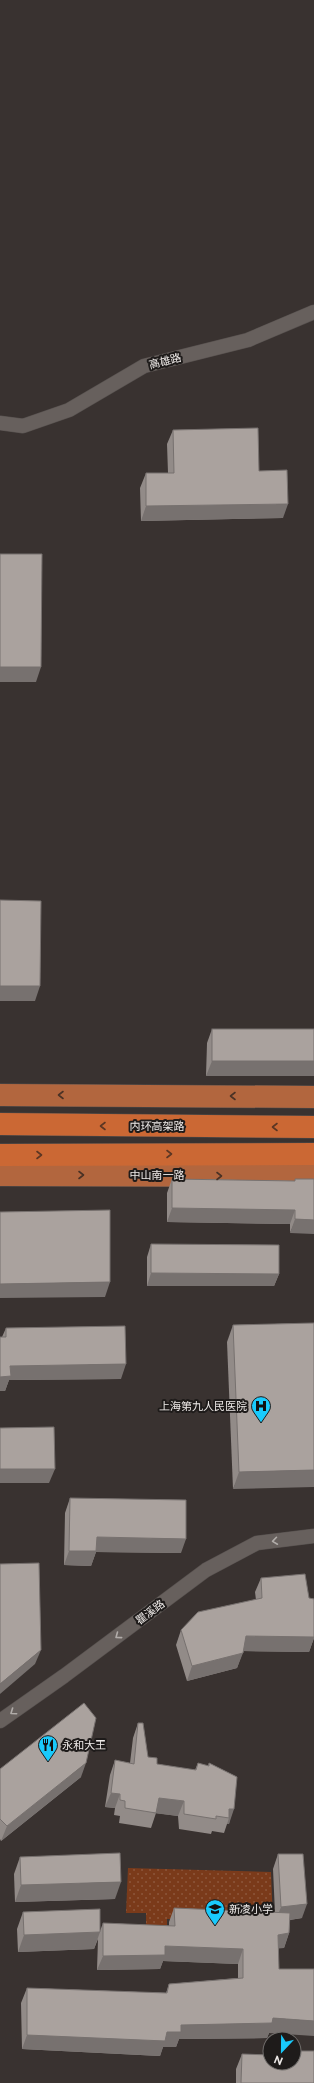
<svg xmlns="http://www.w3.org/2000/svg" width="314" height="2083" font-family="Raleway,'Noto Sans SC',sans-serif">
  <style>
    .grass { fill: url(#grass-dots) }
    .lines { fill: none; stroke-linecap: round; stroke-linejoin: round }
    .minor-casing { stroke: #56504e; stroke-width: 15 }
    .primary-casing { stroke: #56504e; stroke-width: 23 }
    .trunk-casing { stroke: #56504e; stroke-width: 23 }
    .minor { stroke: #67605d; stroke-width: 14 }
    .primary { stroke: #b2663e; stroke-width: 22 }
    .trunk { stroke: #cb6834; stroke-width: 22 }
    .wall { fill: #928b88 }
    .shaded-wall { fill: #77716f }
    .building { fill: #aaa29e; stroke: #77716f }
    .oneway { stroke: #4a3225 }
    .oneway2 { stroke: #5b3623 }
    .oneway3 { stroke: #b1aca9 }
    .labels { text-anchor: middle; stroke-width: 4; stroke-linejoin: round; paint-order: stroke }
    .street-label { font-size: 11px; fill: #eeeae8; stroke: #1e1b1a }
    .poi-label { font-size: 11px; fill: #eeeae8; stroke: #1e1b1a; text-anchor: start }
  </style>
  <defs>
    <pattern id="grass-dots" width="8" height="8" patternUnits="userSpaceOnUse"><rect width="8" height="8" fill="#7a3a1a"/><path d="M2 2h.1M6 6h.1" fill="none" stroke="#8d573b" stroke-width="1.8" stroke-linecap="round"/></pattern>
  </defs>
  <rect width="100%" height="100%" fill="#393230"/>
  <path class="grass" d="M128,1868L271,1872L273,1922L167,1919V1936L146,1937V1913H126Z"/>
  <g class="lines">
    <defs>
      <g id="minor">
        <path d="M0,423L23,426L69,410L144,366L248,340L314,312"/>
        <path d="M0,1721L64,1676L206,1570L257,1543L314,1536"/>
      </g>
      <g id="primary">
        <path d="M0,1095L314,1097"/>
        <path d="M0,1175L314,1176"/>
      </g>
      <g id="trunk">
        <path d="M0,1124L314,1127"/>
        <path d="M0,1155L314,1154"/>
      </g>
    </defs>
    <use href="#minor" class="minor-casing"/>
    <use href="#primary" class="primary-casing"/>
    <use href="#trunk" class="trunk-casing"/>
    <use href="#minor" class="minor"/>
    <use href="#primary" class="primary"/>
    <use href="#trunk" class="trunk"/>
  </g>
  <g class="wall">
    <path d="M173,430L259,471L283,518L141,521L140,488L146,473H168L167,444Z"/>
    <path d="M212,1029H314L206,1076L207,1043Z"/>
    <path d="M172,1179L295,1181V1179H314L290,1233V1224L167,1222V1193Z"/>
    <path d="M151,1244L279,1274L274,1286H147V1257Z"/>
    <path d="M314,1323L233,1489L227,1342L233,1325Z"/>
    <path d="M6,1328L121,1379L9,1380L5,1391L2,1337Z"/>
    <path d="M70,1498L181,1553L96,1552L91,1566L64,1565L65,1513Z"/>
    <path d="M261,1578L309,1598L314,1599V1638L309,1652L243,1651L237,1668L187,1681L176,1645L181,1630L256,1600L255,1592Z"/>
    <path d="M138,1723L148,1757L157,1764L195,1770L198,1763L208,1766L209,1763L237,1777L229,1824H227L224,1833L212,1831L211,1834L179,1829L178,1816L156,1813L151,1828L119,1823L120,1816L114,1815L115,1808L105,1807L110,1775L115,1760L130,1763L133,1738Z"/>
    <path d="M0,1769L81,1777L1,1841L0,1839Z"/>
    <path d="M278,1854L302,1918L290,1920L289,1933L284,1948H279L269,2033L267,2038L179,2039L176,2047H163L160,2056L22,2049L21,2003L27,1988L166,1993L169,1984L238,1978V1964L163,1961L160,1969L97,1970L98,1939L94,1949L18,1952L17,1929L23,1912L100,1931L103,1923L169,1926V1922L174,1908L275,1913L273,1869Z"/>
    <path d="M20,1857L115,1899L15,1902L14,1874Z"/>
    <path d="M270,2050L314,2083H236V2069L242,2054L268,2055Z"/>
  </g>
  <g class="shaded-wall">
    <path d="M288,504L283,518L141,521L146,506Z"/>
    <path d="M0,667H41L36,682H0Z"/>
    <path d="M0,986H40L35,1001H0Z"/>
    <path d="M212,1061H314V1076H206Z"/>
    <path d="M172,1208L295,1210L290,1224L167,1222Z"/>
    <path d="M295,1219L314,1220V1234L290,1233Z"/>
    <path d="M151,1273L279,1274L274,1286H147Z"/>
    <path d="M110,1282L105,1297L0,1298V1284Z"/>
    <path d="M126,1364L121,1379L9,1380L5,1391H0V1377L10,1366Z"/>
    <path d="M0,1469H55L49,1483H0Z"/>
    <path d="M314,1470V1487L233,1489L239,1472Z"/>
    <path d="M97,1537L186,1539L181,1553L96,1552L91,1566L64,1565L69,1551Z"/>
    <path d="M246,1636L314,1637V1638L309,1652L241,1651Z"/>
    <path d="M41,1650L35,1664L0,1694V1684Z"/>
    <path d="M243,1653L237,1668L187,1681L192,1666Z"/>
    <path d="M86,1763L81,1777L1,1841L7,1826Z"/>
    <path d="M111,1793L120,1794L115,1808L105,1807Z"/>
    <path d="M159,1798L184,1801L178,1816L153,1813Z"/>
    <path d="M229,1809H234L229,1824H227L229,1818Z"/>
    <path d="M121,1882L115,1899L15,1902L21,1885Z"/>
    <path d="M307,1904L302,1918L275,1922L281,1907Z"/>
    <path d="M100,1932L94,1949L18,1952L24,1935Z"/>
    <path d="M289,1933L284,1948L273,1949L278,1935Z"/>
    <path d="M165,1946L243,1949L238,1964L163,1961L160,1969L97,1970L103,1956Z"/>
    <path d="M273,2018L314,2021V2036L269,2033L267,2038L179,2039L176,2047H163L160,2056L22,2049L27,2035L167,2032L181,2025Z"/>
  </g>
  <g class="building">
    <path d="M258,428L259,471L287,470L288,504L146,506V473H174L173,430Z"/>
    <path d="M0,554H42L41,667H0Z"/>
    <path d="M0,900L41,901L40,986H0Z"/>
    <rect x="212" y="1029" width="102" height="32"/>
    <path d="M172,1179L295,1181V1179H314V1220L295,1219V1210L172,1208Z"/>
    <path d="M110,1210V1282L0,1284V1212Z"/>
    <path d="M151,1244L279,1245V1274L151,1273Z"/>
    <path d="M314,1323V1470L239,1472L233,1325Z"/>
    <path d="M125,1326L126,1364L10,1366L11,1376L0,1377V1337H6V1328Z"/>
    <path d="M54,1427L55,1469H0V1428Z"/>
    <path d="M70,1498L186,1500V1539L97,1537L96,1551H69Z"/>
    <path d="M39,1563L41,1650L0,1684V1564Z"/>
    <path d="M305,1574L309,1598L314,1599V1637L246,1636L243,1653L192,1666L181,1630L198,1612L262,1598L261,1578Z"/>
    <path d="M84,1703L96,1718L86,1763L7,1826L0,1819V1769Z"/>
    <path d="M138,1723H143L148,1757L157,1758V1764L196,1770L198,1763L209,1766V1763L237,1777L234,1809H229V1818L216,1816V1819L184,1814V1801L159,1798L156,1813L125,1808V1801L120,1800V1794L111,1793L115,1760L134,1764Z"/>
    <path d="M120,1853L121,1882L21,1885L20,1857Z"/>
    <path d="M278,1854H303L307,1904L281,1907Z"/>
    <path d="M174,1908L290,1913L289,1933L278,1935L279,1969H314V2021L273,2018L272,2023L181,2025V2032H167L165,2041L27,2035V1988L167,1993L169,1984L243,1978V1949L165,1946V1955L103,1956V1923L175,1926Z"/>
    <path d="M100,1909V1932L24,1935L23,1912Z"/>
    <path d="M270,2050V2063H294V2051H314V2083H241L242,2054L270,2055Z"/>
  </g>
  <defs><path id="oneway-chevron" d="M-2-3.5L2.5 0L-2 3.5" fill="none" stroke-width="1.6" stroke-linecap="round" stroke-linejoin="round"/></defs>
  <g class="oneway">
    <use href="#oneway-chevron" transform="translate(61 1095) rotate(180)"/>
    <use href="#oneway-chevron" transform="translate(233 1096) rotate(-180)"/>
    <use href="#oneway-chevron" transform="translate(81 1175)"/>
    <use href="#oneway-chevron" transform="translate(219 1176)"/>
  </g>
  <g class="oneway2">
    <use href="#oneway-chevron" transform="translate(103 1126) rotate(-180)"/>
    <use href="#oneway-chevron" transform="translate(275 1127) rotate(-180)"/>
    <use href="#oneway-chevron" transform="translate(169 1154)"/>
    <use href="#oneway-chevron" transform="translate(39 1155)"/>
  </g>
  <g class="oneway3">
    <use href="#oneway-chevron" transform="translate(275 1541) rotate(172)"/>
    <use href="#oneway-chevron" transform="translate(118 1636) rotate(143)"/>
    <use href="#oneway-chevron" transform="translate(13 1712) rotate(145)"/>
  </g>
  <defs>
    <symbol id="hospital-pin" viewBox="-11 -11 22 30"><path d="M0 17L-7.5 6A9.5 9.5 0 1 1 7.5 6Z" fill="#19cafc" stroke="#1e1b1a"/><path d="M-5-5h3v3.5h4V-5h3V5h-3V1.5h-4V5h-3Z" fill="#111"/></symbol>
    <symbol id="restaurant-pin" viewBox="-11 -11 22 30"><path d="M0 17L-7.5 6A9.5 9.5 0 1 1 7.5 6Z" fill="#19cafc" stroke="#1e1b1a"/><path d="M-5-6h1v4h1v-4h1v4h1v-4h1v5L-1.5 .5V6h-2V.5L-5-1ZM5-6V6H3V1.5H1.5Q1.5-4 5-6Z" fill="#111"/></symbol>
    <symbol id="school-pin" viewBox="-11 -11 22 30"><path d="M0 17L-7.5 6A9.5 9.5 0 1 1 7.5 6Z" fill="#19cafc" stroke="#1e1b1a"/><path d="M0-5L7-2L0 1L-7-2ZM-4 1L0 2.5L4 1V4Q0 6-4 4Z" fill="#111"/></symbol>
  </defs>
  <g fill-rule="evenodd">
    <use href="#hospital-pin" x="250" y="1395" width="22" height="30"/>
    <use href="#restaurant-pin" x="37" y="1734" width="22" height="30"/>
    <use href="#school-pin" x="204" y="1898" width="22" height="30"/>
  </g>
  <g class="labels">
    <g class="street-label">
      <text transform="translate(165 361) rotate(-14)" y="4">高雄路</text>
      <text x="157" y="1130">内环高架路</text>
      <text x="157" y="1179">中山南一路</text>
      <text transform="translate(150 1612) rotate(-37)" y="4">瞿溪路</text>
    </g>
    <g class="poi-label">
      <text x="247" y="1410" text-anchor="end">上海第九人民医院</text>
      <text x="62" y="1749">永和大王</text>
      <text x="229" y="1913">新凌小学</text>
    </g>
  </g>
  <g transform="translate(282 2051) rotate(202)"><circle r="19" fill="#1e1b1a" stroke="#716e6c"/>
  <path d="M0-3L7 15L0 10L-7 15Z" fill="#19cafc"/>
  <text y="-6" font-size="11" font-weight="bold" text-anchor="middle" fill="#eeeae8">N</text>
  </g>
</svg>
